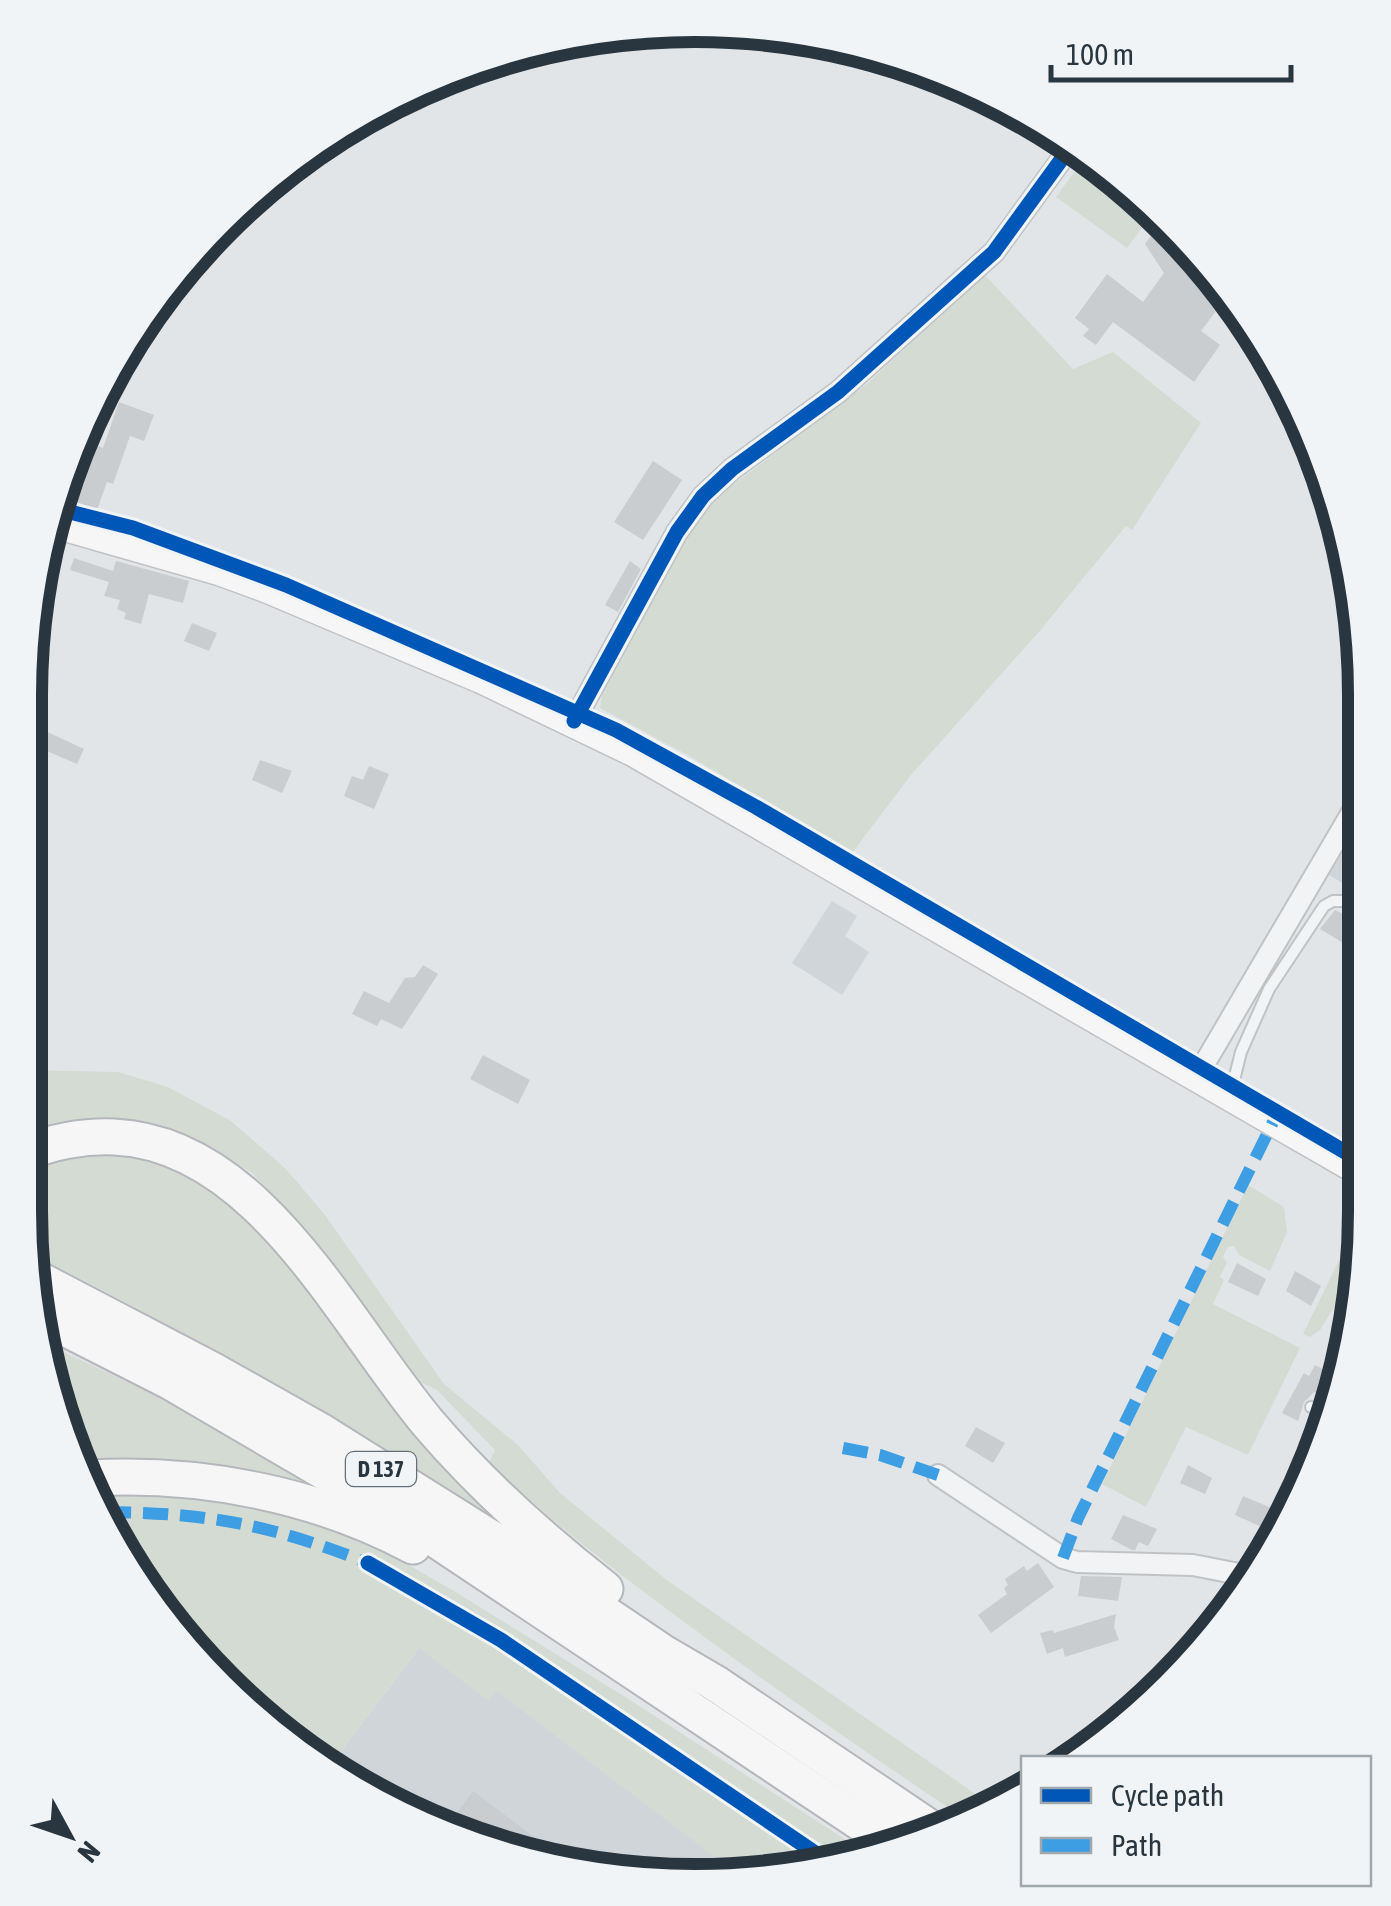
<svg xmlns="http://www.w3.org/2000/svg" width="1391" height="1906" font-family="'Asap Condensed',sans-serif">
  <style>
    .built { fill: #d0d5da }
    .green { fill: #d4dbd3 }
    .building { fill: #cacdcf }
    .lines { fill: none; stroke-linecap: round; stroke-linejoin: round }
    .lane-casing { stroke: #c0c3c5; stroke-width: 14 }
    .street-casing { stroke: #c0c3c5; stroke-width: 24 }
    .secondary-casing { stroke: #c0c3c5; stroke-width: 31 }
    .highway-casing { stroke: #b4b8bc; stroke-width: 39 }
    .lane { stroke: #f1f3f4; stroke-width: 10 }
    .street { stroke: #f1f3f4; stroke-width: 20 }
    .secondary { stroke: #f6f6f6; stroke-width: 28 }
    .highway { stroke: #f6f6f6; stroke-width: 35 }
    .quiet { stroke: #3d9ee3; stroke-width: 12; stroke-dasharray: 25 12; stroke-linecap: butt }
    .cycleway-casing { stroke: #f0f4f6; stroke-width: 21 }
    .cycleway { stroke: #0057b8; stroke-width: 15 }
    .labels { text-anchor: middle; stroke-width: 8; stroke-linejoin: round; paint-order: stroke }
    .shield { fill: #f0f4f6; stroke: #656f77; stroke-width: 2.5 }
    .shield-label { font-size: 22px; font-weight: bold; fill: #293640 }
    .rim { fill: none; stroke: #293640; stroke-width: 12 }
  </style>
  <rect width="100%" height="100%" fill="#e2e5e7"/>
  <g class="built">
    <path d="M1362,820V895L1329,875Z"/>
    <path d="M832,901L857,916L845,936L869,952L842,995L792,963Z"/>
    <path d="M435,1627L782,1875H607L399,1812L330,1766Z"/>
  </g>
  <g class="green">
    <path d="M1087,155L1137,191L1155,210L1127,248L1056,197Z"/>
    <path d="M984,274L1073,369L1113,352L1201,423L1132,530L1126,526L1038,633L911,775L852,853L686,754L600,708L602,694L669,568L707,504L868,383Z"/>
    <path d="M25,1070L118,1072L168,1087L231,1121L286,1169L325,1215L444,1384L518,1445L560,1493L668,1581L993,1806L968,1821C874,1758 782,1694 691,1627C621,1575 551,1523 489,1462L495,1450L437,1390L412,1378L295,1218L252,1173L202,1142L124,1119L66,1123L25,1133Z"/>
    <path d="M85,1152H142L220,1185L539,1551C372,1449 207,1339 31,1254L25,1211V1170Z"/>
    <path d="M1248,1185L1284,1207L1287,1232L1270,1271L1239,1255L1234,1246L1228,1247L1223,1257L1227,1262L1220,1277L1224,1280L1213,1304L1300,1348L1248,1455L1186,1427L1146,1507L1102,1484Z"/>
    <path d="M1364,1215L1365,1255L1360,1285L1350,1281L1320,1330L1310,1337L1303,1334L1350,1238L1352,1239Z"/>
    <path d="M42,1342L181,1407L377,1521L88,1472L48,1385Z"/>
    <path d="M144,1493L297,1513L365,1540L454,1591L627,1698L866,1853L782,1875H739L496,1691L489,1701L419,1648L330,1766L254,1715L138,1583L98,1496Z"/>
  </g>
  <g class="building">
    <path d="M1163,219L1223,283L1219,288L1228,295L1201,331L1220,345L1194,382L1113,322L1096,345L1083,336L1089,329L1075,318L1107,274L1143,302L1164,273L1145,244Z"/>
    <path d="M119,402L154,415L144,441L130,436L113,484L107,482L97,510L69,499L88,452L93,444L103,448Z"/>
    <path d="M653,461L682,480L643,540L614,522Z"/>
    <path d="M74,558L113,571L116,561L189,581L183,603L149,594L141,624L124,619L126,613L117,609L120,600L104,596L109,582L70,570Z"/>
    <path d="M630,561L641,569L618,612L605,605Z"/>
    <path d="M192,623L217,633L209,651L184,641Z"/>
    <path d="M26,722L84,749L77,764L26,742Z"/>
    <path d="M260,760L292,771L282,793L252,780Z"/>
    <path d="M369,766L389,774L374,809L344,796L352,776L363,780Z"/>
    <path d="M1335,910L1357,921L1345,944L1320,929Z"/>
    <path d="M423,965L438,974L402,1029L381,1019L377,1026L352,1014L364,991L389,1003L405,978L415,977Z"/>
    <path d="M483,1055L530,1080L518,1104L470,1079Z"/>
    <path d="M1237,1263L1266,1279L1258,1296L1228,1282Z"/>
    <path d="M1295,1271L1321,1286L1311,1306L1286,1291Z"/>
    <path d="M1315,1365L1344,1381L1343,1385L1336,1402L1314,1392L1304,1402L1298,1421L1282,1413L1304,1373L1309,1376Z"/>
    <path d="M976,1427L1005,1443L993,1463L965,1446Z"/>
    <path d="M1188,1465L1212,1478L1205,1494L1180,1483Z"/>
    <path d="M1243,1496L1281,1512L1275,1525L1267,1522L1264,1528L1235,1515Z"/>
    <path d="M1123,1515L1157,1529L1148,1546L1139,1542L1135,1550H1132L1111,1539Z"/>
    <path d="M1038,1563L1054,1587L991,1633L978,1615L1007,1594L1004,1588L1008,1585L1005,1579L1024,1566L1027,1571Z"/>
    <path d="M1081,1576L1122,1577L1118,1601L1078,1596Z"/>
    <path d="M1116,1614L1114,1627L1119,1640L1065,1657L1063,1648L1047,1654L1040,1633L1053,1630L1054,1633Z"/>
    <path d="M473,1791L566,1861L565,1862L447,1826Z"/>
  </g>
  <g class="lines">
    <defs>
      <g id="lane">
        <path d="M1231,1092L1241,1052L1269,989L1324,906L1333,901H1341"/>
        <path d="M1311,1407L1332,1412"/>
      </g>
      <g id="street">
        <path d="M574,721L677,532L703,496L732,469L838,392L994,252L1072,145"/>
        <path d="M1196,1078L1361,797"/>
        <path d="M938,1475L1063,1558L1077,1562L1193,1565L1254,1577"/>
      </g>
      <path id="secondary" d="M48,522L219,571L268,589L481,679L633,752L1364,1174"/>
      <g id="highway">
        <path d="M25,1154C51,1141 85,1136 114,1137C259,1143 344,1323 428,1423C480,1484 541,1539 605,1589"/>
        <path d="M34,1277L212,1370L322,1432L524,1559L662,1652L715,1683L939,1834"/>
        <path d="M39,1315L169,1381L402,1517L894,1845"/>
        <path d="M90,1478C201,1472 315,1494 413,1546"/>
      </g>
    </defs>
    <use href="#lane" class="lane-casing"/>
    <use href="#street" class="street-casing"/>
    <use href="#secondary" class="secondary-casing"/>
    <use href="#highway" class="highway-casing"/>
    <use href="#lane" class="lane"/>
    <use href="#street" class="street"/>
    <use href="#secondary" class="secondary"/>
    <use href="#highway" class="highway"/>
    <g class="quiet">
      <path d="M123,375L160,301"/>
      <path d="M843,1448L880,1455L938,1475"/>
      <path d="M106,1512C210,1513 271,1525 368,1563"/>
      <path d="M1063,1558L1078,1518L1273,1122"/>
    </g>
    <defs>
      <g id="cycleway">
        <path d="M54,508L133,528L286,585L616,730L756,807L1364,1163"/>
        <path d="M574,721L677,532L703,496L732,469L838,392L994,252L1072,145"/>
        <path d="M368,1563L501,1640L830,1863"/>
      </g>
    </defs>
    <use href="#cycleway" class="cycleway-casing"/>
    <use href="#cycleway" class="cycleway"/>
  </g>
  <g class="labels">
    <rect class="shield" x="346" y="1452" width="70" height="34" rx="8"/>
    <g class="shield-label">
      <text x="381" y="1477">D 137</text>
    </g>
  </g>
  <path d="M0 0H1391V1906H0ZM695 42H695A653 653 0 0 1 1348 695V1211A653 653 0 0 1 695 1864H695A653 653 0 0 1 42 1211V695A653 653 0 0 1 695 42Z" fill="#f0f4f6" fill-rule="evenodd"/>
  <path class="rim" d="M695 42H695A653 653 0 0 1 1348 695V1211A653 653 0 0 1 695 1864H695A653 653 0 0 1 42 1211V695A653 653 0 0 1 695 42Z"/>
  <rect x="1021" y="1756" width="350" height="130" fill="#f0f4f6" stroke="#a0a8ad" stroke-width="2.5"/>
  <rect x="1041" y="1788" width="50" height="15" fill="#0057b8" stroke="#a0a8ad" stroke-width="2.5"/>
  <text x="1111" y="1806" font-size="30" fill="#293640">Cycle path</text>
  <rect x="1041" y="1838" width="50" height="15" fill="#3d9ee3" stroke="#a0a8ad" stroke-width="2.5"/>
  <text x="1111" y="1856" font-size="30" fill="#293640">Path</text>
  <g transform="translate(70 1836) rotate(130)" stroke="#f0f4f6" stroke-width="8" paint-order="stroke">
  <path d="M0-8L18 38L0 25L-18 38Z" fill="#293640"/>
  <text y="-15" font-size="28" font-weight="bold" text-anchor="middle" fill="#293640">N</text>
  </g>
  <path d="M1051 65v15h240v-15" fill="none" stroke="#293640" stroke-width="5"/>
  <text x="1066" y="65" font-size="30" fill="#293640" stroke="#f0f4f6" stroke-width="8" paint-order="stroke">100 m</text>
</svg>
